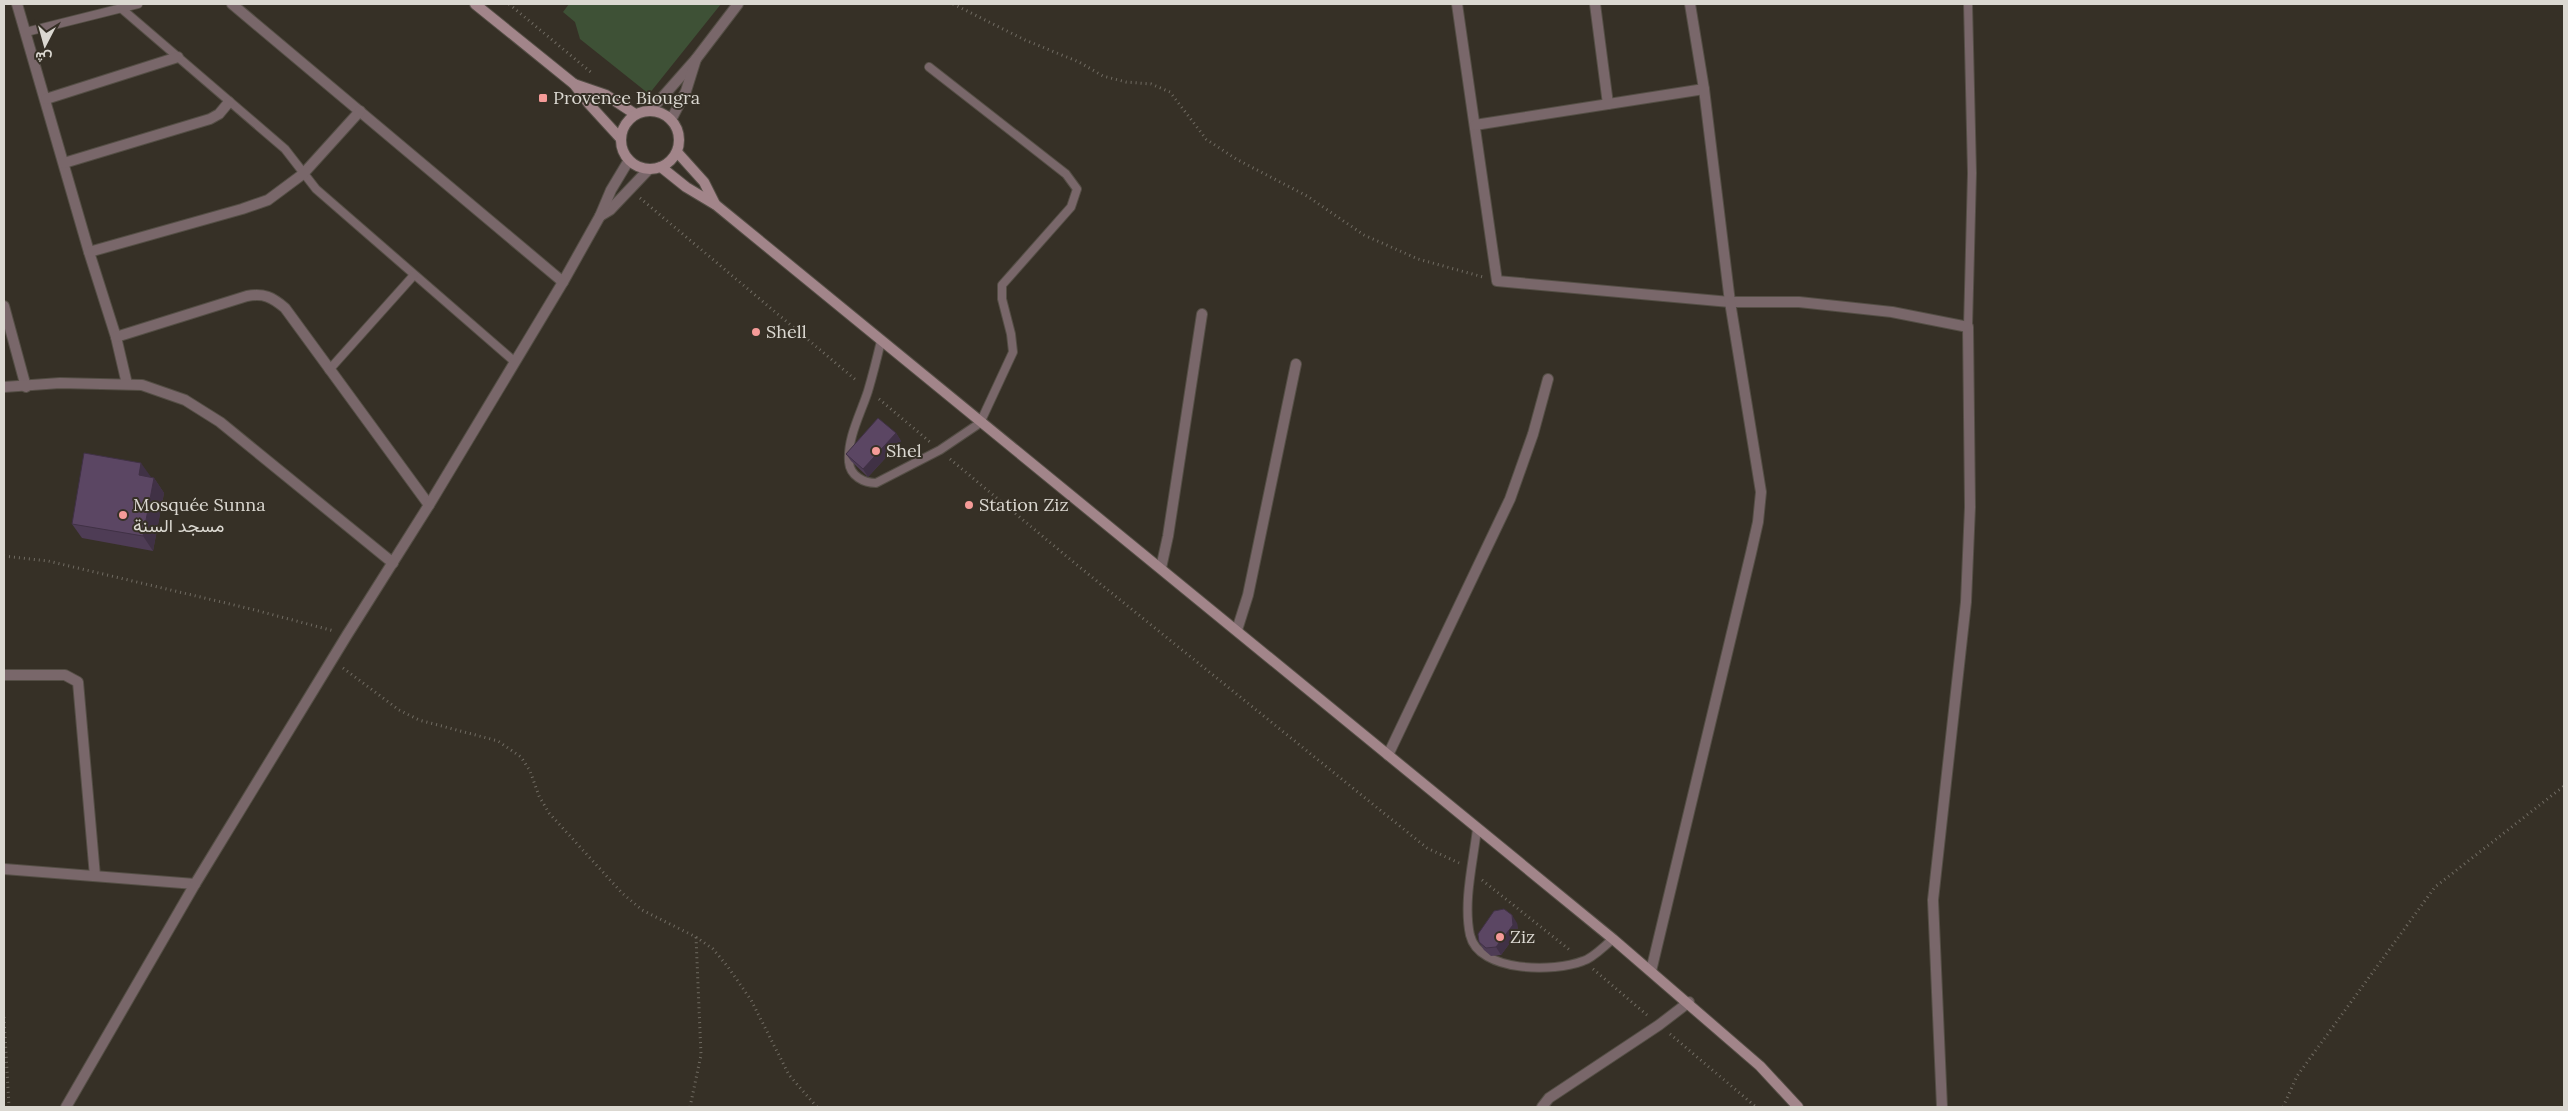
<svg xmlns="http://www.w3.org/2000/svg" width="2568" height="1111" font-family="Lora,Vazirmatn,serif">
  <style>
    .green { fill: #3e5136 }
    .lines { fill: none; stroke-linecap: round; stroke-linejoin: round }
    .lane-casing { stroke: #544e45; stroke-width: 10 }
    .street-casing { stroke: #544e45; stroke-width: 12 }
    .secondary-casing { stroke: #544e45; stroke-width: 12 }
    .path { stroke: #716c63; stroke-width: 3; stroke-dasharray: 1 4; stroke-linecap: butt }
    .lane { stroke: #79676a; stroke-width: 8 }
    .street { stroke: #79676a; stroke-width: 10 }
    .secondary { stroke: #a2858a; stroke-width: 10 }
    .wall { fill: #4e3c55 }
    .shaded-wall { fill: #403145 }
    .building { fill: #5b4663; stroke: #403145 }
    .poi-dot { fill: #f59b98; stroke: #363026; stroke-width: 2 }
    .labels { text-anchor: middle; stroke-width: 4; stroke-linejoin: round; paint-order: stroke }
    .poi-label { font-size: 18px; fill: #dbd8d1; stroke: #363026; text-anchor: start }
  </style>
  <rect width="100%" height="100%" fill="#363026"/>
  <path class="green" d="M569,4H721L649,94L580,39L575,22L563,12Z"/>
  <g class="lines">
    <defs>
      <g id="lane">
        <path d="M1968,4L1972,173L1968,327"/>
        <path d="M122,9L285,149L316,189L515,362"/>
        <path d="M26,32L138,4"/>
        <path d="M881,341C877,358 873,374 868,391C861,413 847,438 849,462C850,476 864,483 876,483L940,450L980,423L1013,352L1011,334L1002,299V285L1071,207L1077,189L1066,174L929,67"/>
        <path d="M329,370L414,275"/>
        <path d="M1477,829C1473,863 1463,902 1470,935C1479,973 1555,972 1583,961C1593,958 1604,946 1613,939"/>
      </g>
      <g id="street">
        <path d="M17,4L89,252L116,337L127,384"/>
        <path d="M232,4L563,282"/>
        <path d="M1457,4L1497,281L1730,302H1799L1892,312L1968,327L1970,507L1966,602L1933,900L1942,1107"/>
        <path d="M1595,4L1608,104"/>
        <path d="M46,99L178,57"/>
        <path d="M651,110L696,59L738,4"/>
        <path d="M671,120L686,91L696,59"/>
        <path d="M1475,125L1704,89"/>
        <path d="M64,163L210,119L219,114L229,102"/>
        <path d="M600,216L610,210L649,169"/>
        <path d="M89,252L242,209L268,200L303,174L360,111"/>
        <path d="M4,306L26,387"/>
        <path d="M116,337L247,296C264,293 272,297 285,308L429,505"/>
        <path d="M4,387L60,383L142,385L185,400L220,422L393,563"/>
        <path d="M1161,568L1168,536L1202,314"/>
        <path d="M1237,630L1248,595L1296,364"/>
        <path d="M4,675H65L78,682L95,876"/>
        <path d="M1388,755L1510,499L1533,434L1548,379"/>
        <path d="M4,869L195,884"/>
        <path d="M1651,971L1751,553L1758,522L1761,492L1730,302L1704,89L1690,4"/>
        <path d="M66,1107L195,884L347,635L429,505L563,282L600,216L611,190L629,160"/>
        <path d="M1542,1107L1549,1098L1659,1025L1689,1002"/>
      </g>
      <g id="secondary">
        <path d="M475,4L574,84L589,104L621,139"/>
        <path d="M574,84L606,95L635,114"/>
        <circle cx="650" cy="140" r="29"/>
        <path d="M677,152L704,182L715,204"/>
        <path d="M661,167L686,187L716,205L1613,939L1760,1066L1798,1107"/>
      </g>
    </defs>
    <use href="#lane" class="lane-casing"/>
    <use href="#street" class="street-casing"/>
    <use href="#secondary" class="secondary-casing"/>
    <g class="path">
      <path d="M509,4L593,74"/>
      <path d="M953,4L1025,40L1079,62L1103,76L1126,82L1151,84L1170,92L1206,139L1236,159L1307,196L1364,235L1418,259L1483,277"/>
      <path d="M640,198L857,381"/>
      <path d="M879,399L930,442"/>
      <path d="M950,459L1077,565L1427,848L1459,863"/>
      <path d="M4,556L48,561L251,609L334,631"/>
      <path d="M343,668L399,710L419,720L498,741L521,757L530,771L539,796L549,813L622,893L642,910L696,937L713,949L728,967L751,1000L789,1075L817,1107"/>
      <path d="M1482,880L1571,951"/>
      <path d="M1593,969L1647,1015"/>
      <path d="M4,1017L9,1107"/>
      <path d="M1670,1034L1756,1107"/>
      <path d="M690,1107L701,1055L696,937"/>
      <path d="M2283,1107L2297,1076L2435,887L2564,786"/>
    </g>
    <use href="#lane" class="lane"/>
    <use href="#street" class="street"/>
    <use href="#secondary" class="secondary"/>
  </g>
  <g class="wall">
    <path d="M896,433L901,441L868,477L851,461L846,454Z"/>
    <path d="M151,477L154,478L164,493L153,551L82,538L72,524Z"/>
    <path d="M1517,923L1518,932L1501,955L1491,956L1484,950L1479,942Z"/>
  </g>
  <g class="shaded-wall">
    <path d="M896,433L901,441L868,477L863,469Z"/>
    <path d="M141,463L151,477L149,490L139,475Z"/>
    <path d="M154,478L164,493L153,551L143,536Z"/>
    <path d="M1512,915L1517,923L1518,932L1501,955L1496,947Z"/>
  </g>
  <g class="building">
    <path d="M878,418L896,433L863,469L846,454Z"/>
    <path d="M84,453L141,463L139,475L154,478L143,536L72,524Z"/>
    <path d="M1504,909L1512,915L1513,925L1496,947L1486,948L1479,942L1478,934L1494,911Z"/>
  </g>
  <g class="poi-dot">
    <rect x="538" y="93" width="10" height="10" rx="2.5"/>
    <circle cx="756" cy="332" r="5"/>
    <circle cx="876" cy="451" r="5"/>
    <circle cx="969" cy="505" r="5"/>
    <circle cx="123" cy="515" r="5"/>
    <circle cx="1500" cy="937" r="5"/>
  </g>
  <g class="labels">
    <g class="poi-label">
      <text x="553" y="104">Provence Biougra</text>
      <text x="766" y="338">Shell</text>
      <text x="886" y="457">Shel</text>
      <text x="133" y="511">Mosquée Sunna<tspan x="133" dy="21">مسجد السنة</tspan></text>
      <text x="979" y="511">Station Ziz</text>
      <text x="1510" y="943">Ziz</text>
    </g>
  </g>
  <rect width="2568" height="1111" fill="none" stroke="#dbd8d1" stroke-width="10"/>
  <g transform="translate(45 45) rotate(186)" stroke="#363026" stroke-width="4" paint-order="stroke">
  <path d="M0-4L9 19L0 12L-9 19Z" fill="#dbd8d1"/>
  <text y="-8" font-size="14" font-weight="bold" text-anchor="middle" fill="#dbd8d1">ش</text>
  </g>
</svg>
